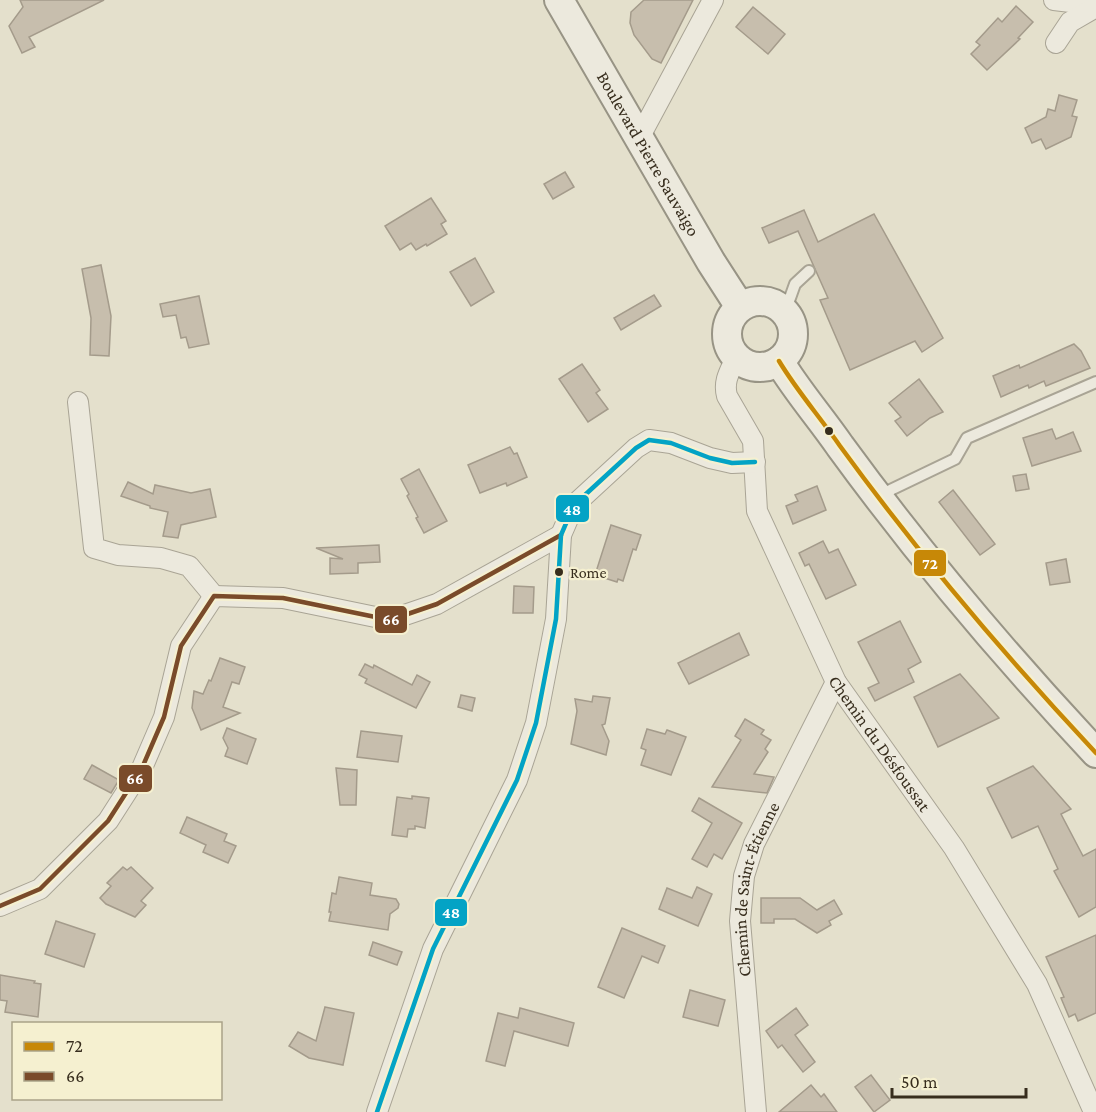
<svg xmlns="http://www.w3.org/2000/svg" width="1096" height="1112" font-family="'Crimson Pro',serif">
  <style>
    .building { fill: #c7bead; stroke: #a49b8b; stroke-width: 1.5 }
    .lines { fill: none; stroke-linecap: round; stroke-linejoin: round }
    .lane-casing { stroke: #a9a495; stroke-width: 14 }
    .street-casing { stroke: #a9a495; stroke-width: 22 }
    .secondary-casing { stroke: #989485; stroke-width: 32 }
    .lane { stroke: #ece9dd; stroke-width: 10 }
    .street { stroke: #ece9dd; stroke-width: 20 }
    .secondary { stroke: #ece9dd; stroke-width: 28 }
    .bus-1-casing { stroke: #f5f0d0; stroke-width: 9 }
    .bus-2-casing { stroke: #f5f0d0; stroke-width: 9 }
    .bus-3-casing { stroke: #f5f0d0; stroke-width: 9 }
    .bus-1 { stroke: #c78807; stroke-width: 4.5 }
    .bus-2 { stroke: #7a4b2a; stroke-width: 4.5 }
    .bus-3 { stroke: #03a3c5; stroke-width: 4.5 }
    .bus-dot { fill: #372d1d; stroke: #f5f0d0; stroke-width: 2 }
    .labels { text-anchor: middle; stroke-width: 4.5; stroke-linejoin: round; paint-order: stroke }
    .bus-label { font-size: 16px; fill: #372d1d; stroke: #f5f0d0; text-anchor: start }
    .street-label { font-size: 18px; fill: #372d1d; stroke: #f5f0d0 }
    .line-badge { stroke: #f5f0d0; stroke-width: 2 }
    .badge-label { font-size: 16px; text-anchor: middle; font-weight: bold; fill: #fff }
  </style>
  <rect width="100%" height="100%" fill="#e4e0cc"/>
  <g class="building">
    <path d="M20,0H104L29,37L35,47L22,53L9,26L23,7Z"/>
    <path d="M644,0H693L661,63L652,59L634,35L630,23L631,12Z"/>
    <path d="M1016,6L1033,22L1018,38L1020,39L987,70L971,54L980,45L976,42L998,18L1002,22Z"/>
    <path d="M753,7L785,34L768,54L736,27Z"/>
    <path d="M1059,95L1077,100L1072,116L1077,117L1071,137L1046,149L1041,139L1032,143L1025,128L1046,117L1048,109L1055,111Z"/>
    <path d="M565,172L574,187L553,199L544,184Z"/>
    <path d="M431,198L446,221L441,224L447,234L427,246L426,244L416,250L411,243L400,250L385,226Z"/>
    <path d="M804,210L818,242L874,214L943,338L922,352L915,341L850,370L820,300L828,298L798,231L769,243L762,228Z"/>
    <path d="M475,258L494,292L471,306L450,272Z"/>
    <path d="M101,265L111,316L109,356L90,355L91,318L82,269Z"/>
    <path d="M654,295L661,306L621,330L614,318Z"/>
    <path d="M199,296L209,344L189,348L186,337L181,338L176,315L163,317L160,304Z"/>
    <path d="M1074,344L1081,351L1090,368L1046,386L1044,381L1029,388L1028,385L1001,397L993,376L1019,365L1020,368Z"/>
    <path d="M582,364L600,390L596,393L608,409L588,422L559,379Z"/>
    <path d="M919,379L943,412L930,418L907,436L895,421L901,417L889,403Z"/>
    <path d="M1052,429L1056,439L1073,432L1081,451L1032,466L1023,438Z"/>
    <path d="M510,447L514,454L517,453L527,477L507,486L506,483L480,493L468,465Z"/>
    <path d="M419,469L447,521L424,533L416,518L418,517L407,496L409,494L401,479Z"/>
    <path d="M1026,474L1029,489L1016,491L1013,476Z"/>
    <path d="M128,482L153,494L155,485L191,493L210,489L216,517L181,525L178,538L163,536L168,512L150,508V506L121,496Z"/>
    <path d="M817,486L826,510L793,524L786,506L798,501L795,495Z"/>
    <path d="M953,490L995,544L980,555L939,502Z"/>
    <path d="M611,525L641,535L636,550L633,549L623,581L618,579L617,582L595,575Z"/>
    <path d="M823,541L829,553L838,549L856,585L826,599L809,564L805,566L799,553Z"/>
    <path d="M379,545L380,562L358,563V573L330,574V558L343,559L316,548Z"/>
    <path d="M1066,559L1070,582L1050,585L1046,563Z"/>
    <path d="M514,586L534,587L533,613H513Z"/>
    <path d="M900,621L921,662L908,669L914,682L875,701L868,688L879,683L858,642Z"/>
    <path d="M739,633L749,655L689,684L678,663Z"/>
    <path d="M220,658L245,667L239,684L232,682L223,707L240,713L201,730L192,708L194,691L203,694L209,680L211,681Z"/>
    <path d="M365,664L373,668L374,665L412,685L417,675L430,682L416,708L365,683L367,679L359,675Z"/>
    <path d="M960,674L999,718L938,747L914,697Z"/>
    <path d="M461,695L475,698L472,711L458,707Z"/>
    <path d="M593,696L610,698L605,724L602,725L609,741L606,755L571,744L577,711L575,699L592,702Z"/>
    <path d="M745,719L764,730L761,734L771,740L765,749L768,752L754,774L774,777L767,793L712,787L741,740L735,736Z"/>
    <path d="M227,728L256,739L247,764L225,756L228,748L223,738Z"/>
    <path d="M647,729L665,734L667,730L686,737L671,775L641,765L646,750L641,748Z"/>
    <path d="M361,731L402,736L398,762L357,757Z"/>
    <path d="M92,765L119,780L111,793L84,779Z"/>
    <path d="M1033,766L1071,809L1061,814L1083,856L1096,849V907L1079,917L1054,871L1058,869L1038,826L1012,838L987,788Z"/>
    <path d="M336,768L357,770L356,805H340Z"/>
    <path d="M412,796L429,798L425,828L415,826V829H408L407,837L392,835L397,797L412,799Z"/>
    <path d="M699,798L742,823L722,859L714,854L707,867L692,859L712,823L692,811Z"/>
    <path d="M187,817L227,834L224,841L236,846L228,863L203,852L206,845L180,833Z"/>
    <path d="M123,867L127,870L131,867L153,888L141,901L146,905L135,917L106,904L100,898L111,886L107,883Z"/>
    <path d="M339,877L372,883L370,895L396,899L399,904L398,908L390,914L388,930L329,921L331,912H329L332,893L336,894Z"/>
    <path d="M697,887L712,894L698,926L659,909L667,888L692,898Z"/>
    <path d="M761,898H800L817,910L834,900L842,914L829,921L831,925L817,933L795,919H774V923H761Z"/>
    <path d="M56,921L95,934L84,967L45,954Z"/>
    <path d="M622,928L665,946L658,963L642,956L624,998L598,987Z"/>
    <path d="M1096,935V1013L1078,1021L1075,1014L1069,1017L1061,998L1064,997L1046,957Z"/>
    <path d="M373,942L402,952L397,965L369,955Z"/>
    <path d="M0,975L35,981L34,983L41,984L38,1017L5,1012L7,1001L0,1000Z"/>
    <path d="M690,990L725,1000L718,1026L683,1017Z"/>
    <path d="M325,1007L354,1013L343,1065L309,1058L289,1046L298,1032L316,1041Z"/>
    <path d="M520,1008L574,1023L568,1046L514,1031L505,1066L486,1061L498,1013L518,1018Z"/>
    <path d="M796,1008L808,1025L795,1035L815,1062L803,1072L782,1045L778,1048L766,1031Z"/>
    <path d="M871,1075L890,1100L874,1112L855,1087Z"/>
    <path d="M811,1085L821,1097L824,1094L837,1112H779Z"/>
  </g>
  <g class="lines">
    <defs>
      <g id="lane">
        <path d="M785,312L795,284L809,271"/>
        <path d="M880,495L955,459L967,438L1096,382"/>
      </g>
      <g id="street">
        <path d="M1054,0L1096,5"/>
        <path d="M1056,43L1070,22L1096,7"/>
        <path d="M639,138L713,0"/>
        <path id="s1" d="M736,358C730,371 723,381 727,396L753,441L757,511L836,682L954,848L1037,984L1094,1112"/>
        <path d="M78,402L94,548L118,555L161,558L189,566L214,596"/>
        <path d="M0,906L40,889L108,821L142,768L164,717L181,646L214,596L283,598L390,620L437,604L561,535"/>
        <path d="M377,1112L433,949L517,780L536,723L556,619L561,535L574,505L636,448L649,440L671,443L710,458L732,463L755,462"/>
        <path id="s2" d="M756,1112L740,921L744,876L754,844L836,682"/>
      </g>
      <g id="secondary">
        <path id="s3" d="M559,0L711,262L740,307"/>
        <circle cx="760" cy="334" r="33"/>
        <path d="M779,361C797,391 820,417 840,446C918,553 1005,656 1096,753"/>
      </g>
    </defs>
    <use href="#lane" class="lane-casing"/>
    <use href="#street" class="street-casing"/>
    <use href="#secondary" class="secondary-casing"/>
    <use href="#lane" class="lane"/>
    <use href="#street" class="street"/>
    <use href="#secondary" class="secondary"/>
    <defs>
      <path id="bus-1" d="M779,361C797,391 820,417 840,446C918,553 1005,656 1096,753"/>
      <path id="bus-2" d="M0,906L40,889L108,821L142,768L164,717L181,646L214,596L283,598L390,620L437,604L561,535"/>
      <path id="bus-3" d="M377,1112L433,949L517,780L536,723L556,619L561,535L574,505L636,448L649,440L671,443L710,458L732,463L755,462"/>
    </defs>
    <use href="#bus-1" class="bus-1-casing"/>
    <use href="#bus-2" class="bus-2-casing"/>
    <use href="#bus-3" class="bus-3-casing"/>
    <use href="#bus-1" class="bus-1"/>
    <use href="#bus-2" class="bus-2"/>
    <use href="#bus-3" class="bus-3"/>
  </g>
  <g class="bus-dot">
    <circle cx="829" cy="431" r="5"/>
    <circle cx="559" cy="572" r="5"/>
  </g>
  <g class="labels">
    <g class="bus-label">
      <text x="570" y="578">Rome</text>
    </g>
    <g class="street-label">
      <text dy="6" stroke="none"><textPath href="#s3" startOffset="178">Boulevard Pierre Sauvaigo</textPath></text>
      <text dy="6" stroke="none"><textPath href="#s1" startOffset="426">Chemin du Désfoussat</textPath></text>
      <text dy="6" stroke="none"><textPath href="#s2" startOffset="226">Chemin de Saint-Étienne</textPath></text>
    </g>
  </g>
  <g class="line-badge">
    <rect x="555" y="494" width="35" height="29" rx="6" fill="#03a3c5"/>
    <rect x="913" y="549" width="34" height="28" rx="6" fill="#c78807"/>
    <rect x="374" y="605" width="34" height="29" rx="6" fill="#7a4b2a"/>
    <rect x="118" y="764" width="35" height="29" rx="6" fill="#7a4b2a"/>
    <rect x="434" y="898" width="34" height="29" rx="6" fill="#03a3c5"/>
  </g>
  <g class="badge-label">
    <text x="572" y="515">48</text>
    <text x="930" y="569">72</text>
    <text x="391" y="625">66</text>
    <text x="135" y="784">66</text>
    <text x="451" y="918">48</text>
  </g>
  <rect x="12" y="1022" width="210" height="78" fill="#f5f0d0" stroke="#a9a288" stroke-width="1.5"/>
  <rect x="24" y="1042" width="30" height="9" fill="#c78807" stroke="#a9a288" stroke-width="1.5"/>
  <text x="66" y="1052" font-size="18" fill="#372d1d">72</text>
  <rect x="24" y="1072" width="30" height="9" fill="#7a4b2a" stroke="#a9a288" stroke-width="1.5"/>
  <text x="66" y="1082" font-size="18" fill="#372d1d">66</text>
  <path d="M892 1088v9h134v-9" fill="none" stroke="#372d1d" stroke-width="3"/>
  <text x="901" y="1088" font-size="18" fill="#372d1d" stroke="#f5f0d0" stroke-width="4.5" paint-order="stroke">50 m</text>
</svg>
